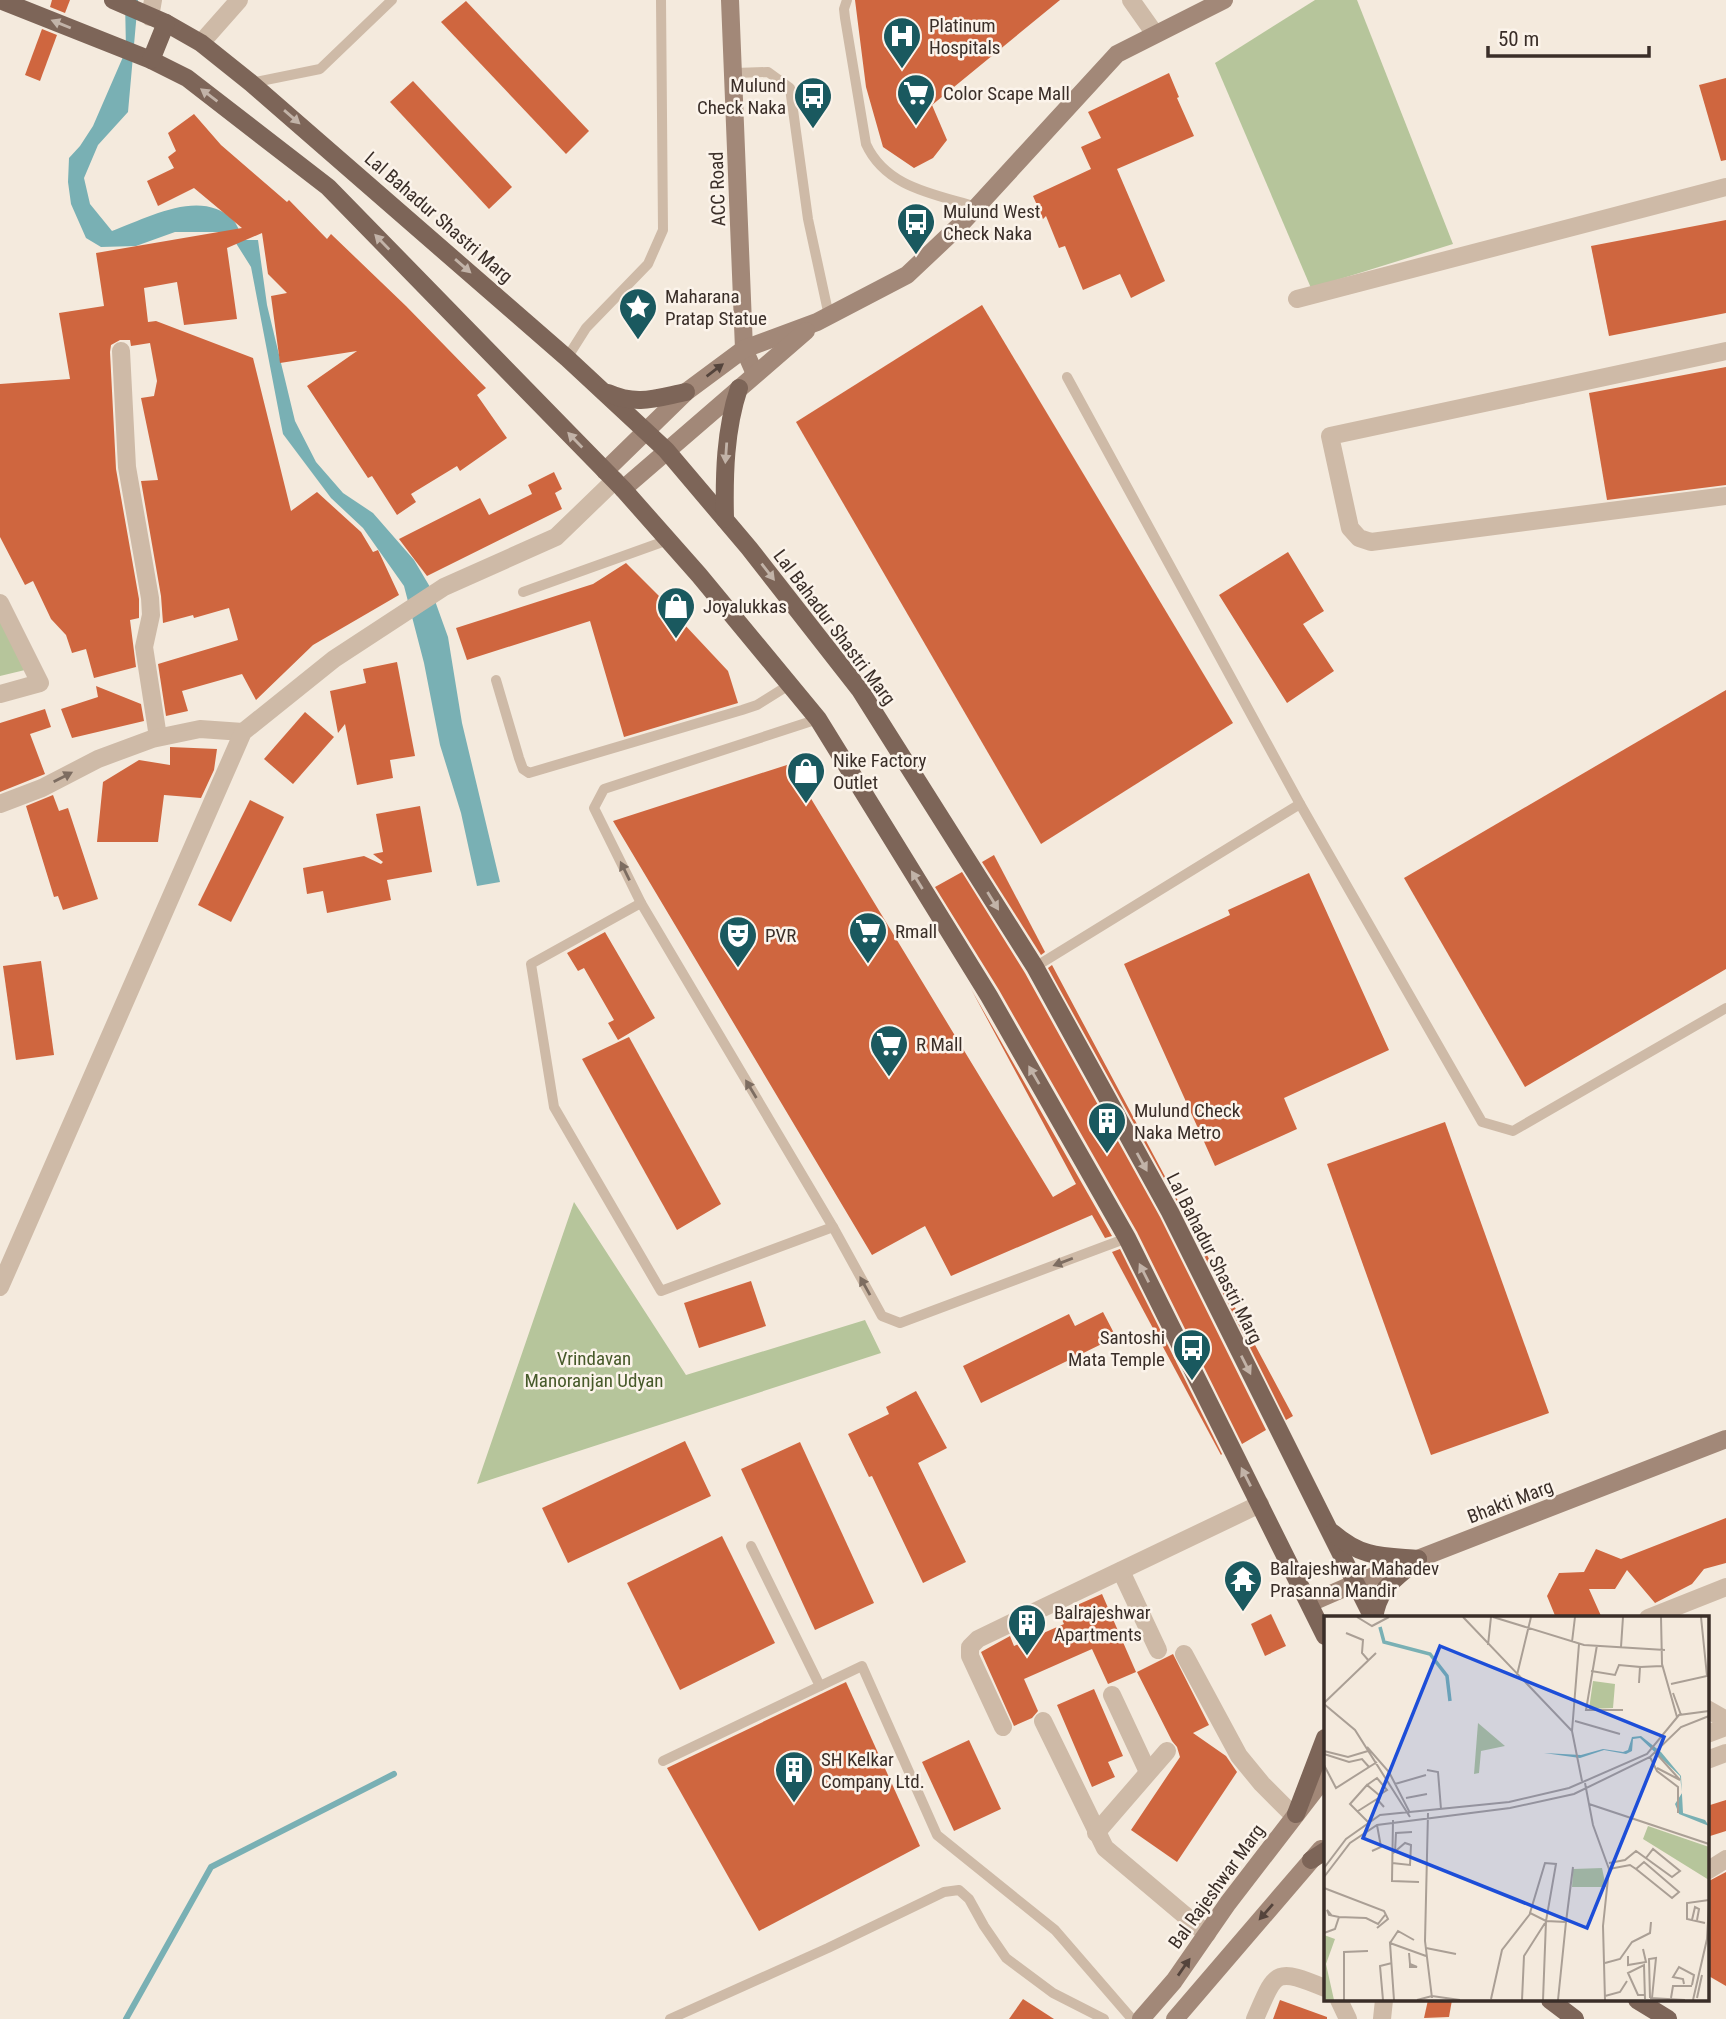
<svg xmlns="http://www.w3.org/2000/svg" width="1726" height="2019" font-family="'Roboto Condensed',sans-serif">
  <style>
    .green { fill: #b6c59b }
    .water { fill: #79b0b4 }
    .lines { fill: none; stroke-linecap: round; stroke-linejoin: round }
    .stream { stroke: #79b0b4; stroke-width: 6 }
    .building { fill: #cf663f }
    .lane { stroke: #cebaa7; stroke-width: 10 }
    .street { stroke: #cebaa7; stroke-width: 18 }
    .secondary { stroke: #a28878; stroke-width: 18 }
    .primary { stroke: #7d6558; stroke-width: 18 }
    .oneway { fill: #c2b3a8 }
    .oneway2 { fill: #54443c }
    .oneway3 { fill: #7d6d61 }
    .labels { text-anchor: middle; stroke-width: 5; stroke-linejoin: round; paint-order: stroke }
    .poi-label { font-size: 19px; fill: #3a2e28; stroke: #fbf3ea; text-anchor: start }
    .street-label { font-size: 19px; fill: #3a2e28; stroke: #fbf3ea }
    .park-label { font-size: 19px; fill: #475a2a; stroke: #fbf3ea }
    .inset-river { fill: none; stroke: #79b0b4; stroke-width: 3.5 }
    .inset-road { fill: none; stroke: #aa9f95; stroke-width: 2 }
    .view { fill: #1d4ed8; fill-opacity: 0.15; stroke: #1d4ed8; stroke-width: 3.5 }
    .inset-edge { fill: none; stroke: #3a2e28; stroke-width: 3.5 }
  </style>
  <rect width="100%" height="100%" fill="#f4eadd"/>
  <g class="green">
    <path d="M1315,0H1357L1453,244L1311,288L1215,63Z"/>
    <path d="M0,618L25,670L0,676Z"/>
    <path d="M574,1202L686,1375L865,1320L881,1353L477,1484Z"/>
  </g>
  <path class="water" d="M125,0H138L128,112L98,145L84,178L90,204L112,231C148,218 202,187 234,221C238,226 241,235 244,240H258L267,305L295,421L316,462L343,493L373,513L414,560L430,587L448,637L462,723L500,882L477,886L461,813L440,745L424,663L404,586L363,528L331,498L283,434L251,267L234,240L219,232H175L136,246L101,247L86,238L71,204L68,182L69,158L80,146L93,126L126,50Z"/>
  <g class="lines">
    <path class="stream" d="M126,2019L211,1867L394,1774"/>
  </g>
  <g class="building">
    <path d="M52,0H70L65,13L50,7Z"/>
    <path d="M855,0H1060L932,105L947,140L933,158L914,168L883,147L866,87Z"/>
    <path d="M466,1L589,131L566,154L441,22Z"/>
    <path d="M42,29L57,35L40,81L25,75Z"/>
    <path d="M1169,73L1179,97L1177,98L1194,136L1117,169L1165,281L1131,298L1120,274L1083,290L1065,246L1059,248L1046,216L1043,219L1033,196L1091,169L1081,147L1101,138L1088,112Z"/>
    <path d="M1726,78V160L1721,161L1699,85Z"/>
    <path d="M413,81L512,187L489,209L390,102Z"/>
    <path d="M194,114L221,145L287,202L289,200L327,239L331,234L406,306L486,388L477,395L507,438L460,471L457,466L411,494L416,502L397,515L372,476L368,478L307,386L357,351L280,363L271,296L287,293L268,274L262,233L227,248L237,319L184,325L177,282L144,288L148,322L156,321L253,358L291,511L317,492L361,532L373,552L378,550L399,595L313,645L256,700L242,674L182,691L188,711L166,716L158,664L238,640L229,608L194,618L193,615L163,623L161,596L141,481L158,480L141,398L154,396L157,381L150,343L131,346L130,340H120L111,345L110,352L116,469L139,599V618L130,620L136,667L94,678L86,649L72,653L66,635L51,619L33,581L25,585L0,537V384L70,379L59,313L104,306L96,253L242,228L194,188L158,206L147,181L174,168L168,157L176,151L168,133Z"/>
    <path d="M1726,220V313L1609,336L1591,246Z"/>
    <path d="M982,305L1233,723L1041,844L796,422Z"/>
    <path d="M1726,367V485L1607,500L1589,393Z"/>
    <path d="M554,472L562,489L555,493L562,509L427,576L399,539L480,498L489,515L532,494L528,485Z"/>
    <path d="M1288,552L1324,611L1303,624L1334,671L1287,703L1219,595Z"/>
    <path d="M626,563L685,622L683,623L728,671L738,703L624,737L590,621L467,660L456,628L593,584Z"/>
    <path d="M397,662L415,756L390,760L393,778L357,785L345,724L338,733L330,691L366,683L363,669Z"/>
    <path d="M96,686L141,704L144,721L72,738L61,709L98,697Z"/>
    <path d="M1726,690V969L1525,1087L1404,878Z"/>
    <path d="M45,709L51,727L30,734L45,774L0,792V723Z"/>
    <path d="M305,712L334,737L293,784L264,759Z"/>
    <path d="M170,747L217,749L214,770L201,798L164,795L158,842H97L103,782L139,760L170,765Z"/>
    <path d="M790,764L1053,1197L1076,1184L971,989L1112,1236L1105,1238L1092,1215L951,1276L925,1226L872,1255L613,821Z"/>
    <path d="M53,795L59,811L68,808L98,899L63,910L58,896L54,897L26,806Z"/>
    <path d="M250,800L284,817L231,922L198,905Z"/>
    <path d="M420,806L432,872L387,880L391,900L327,913L323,891L307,894L303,868L364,856L381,864L383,862L373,854L383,852L376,814Z"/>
    <path d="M994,855L1045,952L1041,955L982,862Z"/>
    <path d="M962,872L1025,973L1160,1217L1266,1430L1242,1444L1137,1232L999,990L935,887Z"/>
    <path d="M1309,873L1389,1050L1284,1098L1297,1129L1215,1166L1124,964L1230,915L1228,910Z"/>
    <path d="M605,932L655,1018L618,1040L608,1023L614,1020L584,968L578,971L567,953Z"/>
    <path d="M41,961L54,1055L16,1060L3,966Z"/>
    <path d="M1052,965L1293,1416L1286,1420L1180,1207L1048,968Z"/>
    <path d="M629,1037L721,1204L677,1230L582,1059Z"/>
    <path d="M1445,1122L1549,1413L1431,1455L1327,1164Z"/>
    <path d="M1120,1249L1222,1454L1221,1455L1112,1252Z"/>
    <path d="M751,1281L766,1326L699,1348L684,1303Z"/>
    <path d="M1103,1312L1116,1337L981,1403L963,1366L1069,1314L1075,1326Z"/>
    <path d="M916,1391L947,1448L918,1463L966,1562L923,1583L872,1476L869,1477L848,1434L889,1414L886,1407Z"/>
    <path d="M685,1441L711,1496L568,1563L542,1508Z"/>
    <path d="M800,1442L874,1603L815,1630L741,1469Z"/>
    <path d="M1726,1518V1563L1704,1569L1692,1584L1655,1603L1627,1570L1615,1589H1589L1602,1618H1556L1547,1596L1559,1573L1584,1572L1596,1549L1621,1559Z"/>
    <path d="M722,1536L775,1643L680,1690L627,1583Z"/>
    <path d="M1102,1594L1136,1672L1108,1684L1092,1649L1024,1679L1038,1711L1032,1718L1014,1726L981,1652L1010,1636L1014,1646L1064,1624L1059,1613Z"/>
    <path d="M1271,1614L1286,1646L1265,1656L1251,1624Z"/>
    <path d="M1173,1654L1209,1725L1193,1733L1226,1756L1237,1772L1177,1862L1131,1830L1180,1757L1177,1747L1172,1741L1137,1672Z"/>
    <path d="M846,1682L920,1846L759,1931L667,1768Z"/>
    <path d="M1094,1689L1123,1756L1108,1762L1115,1777L1092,1787L1057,1705Z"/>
    <path d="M969,1740L1001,1809L954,1831L922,1762Z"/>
    <path d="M1726,1800V1831L1707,1837V1806Z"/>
    <path d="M1726,1872V1986L1707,1975V1882Z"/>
    <path d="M1023,1999L1054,2019H1009Z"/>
    <path d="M1280,2000L1327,2017V2019H1273Z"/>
    <path d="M1428,2000H1452L1449,2017L1424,2018Z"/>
  </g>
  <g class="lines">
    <g class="lane">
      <path d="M847,0L844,9L845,18L866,144C886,188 935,194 977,207"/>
      <path d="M735,73L768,72L790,88L808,219L829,316"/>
      <path d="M251,83L320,69L392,0"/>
      <path d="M567,358L586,328L648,264L663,230L661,0"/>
      <path d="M1067,377L1300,804L1482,1122L1513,1131L1726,1008"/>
      <path d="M523,592L668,540"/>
      <path d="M496,680L519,758L523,769L529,773L742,710L757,705L789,685"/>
      <path d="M818,719L604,789L594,808L641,903L833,1227L882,1316L900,1323L1127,1238"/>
      <path d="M641,903L531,964L554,1107L661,1291L833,1227"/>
      <path d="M1035,967L1300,804"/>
      <path d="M751,1546L820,1686"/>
      <path d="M663,1761L862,1666L937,1835L1055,1930L1132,2019"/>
      <path d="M670,2019L828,1948L944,1892L959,1890L969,1899L984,1926L1006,1958L1053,1993L1104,2019"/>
    </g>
    <g class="street">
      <path d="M1131,0L1155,34"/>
      <path d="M150,17L153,0"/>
      <path d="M201,43L239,0"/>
      <path d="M1297,299L1726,187"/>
      <path d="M121,351L127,467L150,598L151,615L144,647L158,737"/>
      <path d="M1726,351L1330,436L1350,528L1359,538L1371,542L1726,496"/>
      <path d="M0,603L40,683L0,694"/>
      <path d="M0,804L42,788L98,759L152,739L200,729L243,732"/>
      <path d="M0,1287L243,732L334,659L444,587L556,537L615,480"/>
      <path d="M1121,1571L1158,1650"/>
      <path d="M1648,1618L1726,1587"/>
      <path d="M1184,1654L1239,1756L1262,1784L1294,1816"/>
      <path d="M1112,1695L1148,1772"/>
      <path d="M1707,1709L1726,1720"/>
      <path d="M1043,1721L1105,1848L1207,1934"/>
      <path d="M1003,1727L970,1656V1647L978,1639L1260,1504"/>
      <path d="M1707,1734L1726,1727"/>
      <path d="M1707,1760L1726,1753"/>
      <path d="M1096,1833L1167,1751"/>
      <path d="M1707,1871L1726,1859"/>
      <path d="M1339,2000L1348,2019"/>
      <path d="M1255,2019C1276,1971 1274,1967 1325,1988"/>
      <path d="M1382,2019L1384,2000"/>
    </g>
    <g class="secondary">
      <path d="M730,0L744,349L755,374"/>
      <path d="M605,471L686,392L744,349L817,322L907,275L960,225L1117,54L1224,0"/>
      <path d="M623,489L806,331"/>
      <path d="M1310,1603L1356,1583L1726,1439"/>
      <path d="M1141,2019L1174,1981L1228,1903L1325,1777"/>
      <path d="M1175,2019L1321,1849"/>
    </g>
    <g class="primary">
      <path d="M0,0L151,60L187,78L328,187L623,489L699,575L818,719L989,996L1127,1238L1325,1636"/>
      <path d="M113,0L166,23L201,43L251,83L567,358L666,450L749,548L860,690L1035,967L1170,1212L1373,1618"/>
      <path d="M151,60L166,23"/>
      <path d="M608,393C637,406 656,398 686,392"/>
      <path d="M725,519C724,475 725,430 739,388"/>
      <path d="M1333,1533C1362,1558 1382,1556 1418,1559"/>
      <path d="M1374,1618C1379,1586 1396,1579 1418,1559"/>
      <path d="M1296,1814L1325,1738"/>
      <path d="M1311,1860L1325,1851"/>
      <path d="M1550,2000L1575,2019"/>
      <path d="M1637,2000L1668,2019"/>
    </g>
  </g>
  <defs><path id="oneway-solid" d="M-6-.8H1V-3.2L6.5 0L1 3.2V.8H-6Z" transform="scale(1.75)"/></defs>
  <g class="oneway">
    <use href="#oneway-solid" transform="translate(61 24) rotate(-158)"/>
    <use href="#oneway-solid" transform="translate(209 95) rotate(-143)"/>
    <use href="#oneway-solid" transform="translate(292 117) rotate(41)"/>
    <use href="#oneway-solid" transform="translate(382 242) rotate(-134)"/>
    <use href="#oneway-solid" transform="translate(463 266) rotate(41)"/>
    <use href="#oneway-solid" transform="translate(575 440) rotate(-134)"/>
    <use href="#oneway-solid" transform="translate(726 453) rotate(94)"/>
    <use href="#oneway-solid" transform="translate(768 572) rotate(52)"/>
    <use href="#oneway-solid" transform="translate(917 880) rotate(-122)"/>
    <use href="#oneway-solid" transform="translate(993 901) rotate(58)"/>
    <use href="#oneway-solid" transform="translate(1034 1075) rotate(-120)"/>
    <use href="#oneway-solid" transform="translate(1142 1162) rotate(61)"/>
    <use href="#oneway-solid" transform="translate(1144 1273) rotate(-117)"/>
    <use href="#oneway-solid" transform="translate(1246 1365) rotate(63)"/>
    <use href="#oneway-solid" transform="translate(1246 1477) rotate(-117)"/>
  </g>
  <g class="oneway2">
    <use href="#oneway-solid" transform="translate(715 370) rotate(-37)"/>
    <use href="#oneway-solid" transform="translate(1266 1912) rotate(131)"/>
    <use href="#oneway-solid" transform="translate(1184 1967) rotate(-55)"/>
  </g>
  <g class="oneway3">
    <use href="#oneway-solid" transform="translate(63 777) rotate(-27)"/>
    <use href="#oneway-solid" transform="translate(625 871) rotate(-116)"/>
    <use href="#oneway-solid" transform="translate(751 1089) rotate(-121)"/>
    <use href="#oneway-solid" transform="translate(1063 1262) rotate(159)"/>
    <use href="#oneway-solid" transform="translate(865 1286) rotate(-119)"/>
  </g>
  <defs>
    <symbol id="hospital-pin" viewBox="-11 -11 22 30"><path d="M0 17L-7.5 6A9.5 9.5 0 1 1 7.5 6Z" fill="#1a595f" stroke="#fbf3ea"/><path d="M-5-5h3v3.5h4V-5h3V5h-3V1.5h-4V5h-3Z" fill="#fff"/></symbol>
    <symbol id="supermarket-pin" viewBox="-11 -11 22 30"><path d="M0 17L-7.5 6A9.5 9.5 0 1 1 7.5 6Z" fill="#1a595f" stroke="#fbf3ea"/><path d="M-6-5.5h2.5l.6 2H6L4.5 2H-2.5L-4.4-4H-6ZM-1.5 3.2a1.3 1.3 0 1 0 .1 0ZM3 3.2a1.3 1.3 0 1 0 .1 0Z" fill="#fff"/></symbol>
    <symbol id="bus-pin" viewBox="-11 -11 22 30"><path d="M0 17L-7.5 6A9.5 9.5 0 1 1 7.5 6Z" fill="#1a595f" stroke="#fbf3ea"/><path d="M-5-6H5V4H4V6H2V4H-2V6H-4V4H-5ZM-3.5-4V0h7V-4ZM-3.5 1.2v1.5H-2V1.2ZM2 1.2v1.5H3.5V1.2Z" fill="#fff"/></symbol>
    <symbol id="sight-pin" viewBox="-11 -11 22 30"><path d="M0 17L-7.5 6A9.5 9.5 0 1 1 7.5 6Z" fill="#1a595f" stroke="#fbf3ea"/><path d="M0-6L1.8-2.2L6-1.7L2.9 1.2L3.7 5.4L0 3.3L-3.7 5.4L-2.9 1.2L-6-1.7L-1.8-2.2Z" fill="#fff"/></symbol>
    <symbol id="shop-pin" viewBox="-11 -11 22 30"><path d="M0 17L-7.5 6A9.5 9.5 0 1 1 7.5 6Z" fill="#1a595f" stroke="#fbf3ea"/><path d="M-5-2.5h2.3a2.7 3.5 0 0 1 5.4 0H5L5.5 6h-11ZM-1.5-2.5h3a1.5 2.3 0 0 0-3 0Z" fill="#fff"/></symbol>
    <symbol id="theatre-pin" viewBox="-11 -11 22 30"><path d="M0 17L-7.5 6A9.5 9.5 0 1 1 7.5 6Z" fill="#1a595f" stroke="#fbf3ea"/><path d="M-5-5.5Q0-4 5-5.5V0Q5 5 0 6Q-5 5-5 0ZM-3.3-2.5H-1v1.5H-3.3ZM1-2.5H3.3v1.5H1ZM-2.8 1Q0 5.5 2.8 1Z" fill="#fff"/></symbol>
    <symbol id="building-pin" viewBox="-11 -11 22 30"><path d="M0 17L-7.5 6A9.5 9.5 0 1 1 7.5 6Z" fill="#1a595f" stroke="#fbf3ea"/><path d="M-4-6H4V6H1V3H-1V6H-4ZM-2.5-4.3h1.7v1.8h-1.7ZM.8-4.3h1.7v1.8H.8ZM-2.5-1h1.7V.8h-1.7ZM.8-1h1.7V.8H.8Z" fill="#fff"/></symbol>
    <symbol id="temple-pin" viewBox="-11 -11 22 30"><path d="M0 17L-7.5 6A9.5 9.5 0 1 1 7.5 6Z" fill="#1a595f" stroke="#fbf3ea"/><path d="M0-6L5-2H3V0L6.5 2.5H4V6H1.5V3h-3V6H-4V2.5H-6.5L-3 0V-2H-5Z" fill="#fff"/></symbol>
  </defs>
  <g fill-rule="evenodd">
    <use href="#hospital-pin" x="880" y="14" width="44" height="60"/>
    <use href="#supermarket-pin" x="894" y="71" width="44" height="60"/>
    <use href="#bus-pin" x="791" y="74" width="44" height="60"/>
    <use href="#bus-pin" x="894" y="200" width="44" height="60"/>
    <use href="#sight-pin" x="616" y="285" width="44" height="60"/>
    <use href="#shop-pin" x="654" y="584" width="44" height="60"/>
    <use href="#shop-pin" x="784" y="749" width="44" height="60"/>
    <use href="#supermarket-pin" x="846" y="909" width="44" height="60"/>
    <use href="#theatre-pin" x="716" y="913" width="44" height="60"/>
    <use href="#supermarket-pin" x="867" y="1022" width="44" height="60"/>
    <use href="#building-pin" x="1085" y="1099" width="44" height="60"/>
    <use href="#bus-pin" x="1170" y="1326" width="44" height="60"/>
    <use href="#temple-pin" x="1221" y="1557" width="44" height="60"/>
    <use href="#building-pin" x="1005" y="1601" width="44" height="60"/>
    <use href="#building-pin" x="772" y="1748" width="44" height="60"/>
  </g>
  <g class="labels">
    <g class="poi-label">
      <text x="929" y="32">Platinum<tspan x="929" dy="22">Hospitals</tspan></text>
      <text x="786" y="92" text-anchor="end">Mulund<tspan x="786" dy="22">Check Naka</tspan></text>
      <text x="943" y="100">Color Scape Mall</text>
      <text x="943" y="218">Mulund West<tspan x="943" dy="22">Check Naka</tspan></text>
      <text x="665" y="303">Maharana<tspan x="665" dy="22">Pratap Statue</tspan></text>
      <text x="703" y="613">Joyalukkas</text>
      <text x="833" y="767">Nike Factory<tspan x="833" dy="22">Outlet</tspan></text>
      <text x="895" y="938">Rmall</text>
      <text x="765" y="942">PVR</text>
      <text x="916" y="1051">R Mall</text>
      <text x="1134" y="1117">Mulund Check<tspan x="1134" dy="22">Naka Metro</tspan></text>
      <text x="1165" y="1344" text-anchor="end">Santoshi<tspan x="1165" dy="22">Mata Temple</tspan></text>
      <text x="1270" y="1575">Balrajeshwar Mahadev<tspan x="1270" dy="22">Prasanna Mandir</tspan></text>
      <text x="1054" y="1619">Balrajeshwar<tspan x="1054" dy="22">Apartments</tspan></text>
      <text x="821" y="1766">SH Kelkar<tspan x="821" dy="22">Company Ltd.</tspan></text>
    </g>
    <g class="street-label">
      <text transform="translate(717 189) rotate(-92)" y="7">ACC Road</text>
      <text transform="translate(439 217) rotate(41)" y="7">Lal Bahadur Shastri Marg</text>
      <text transform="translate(835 627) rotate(53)" y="7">Lal Bahadur Shastri Marg</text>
      <text transform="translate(1215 1258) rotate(63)" y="7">Lal Bahadur Shastri Marg</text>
      <text transform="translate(1510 1501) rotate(-21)" y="7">Bhakti Marg</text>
      <text transform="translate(1216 1886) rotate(-54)" y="7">Bal Rajeshwar Marg</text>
    </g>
    <g class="park-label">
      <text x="594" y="1365">Vrindavan<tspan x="594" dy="22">Manoranjan Udyan</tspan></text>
    </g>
  </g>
  <g transform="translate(1324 1616)">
    <rect width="385" height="385" fill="#f4eadd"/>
    <path d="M269,65L291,68L289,92L265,93ZM154,107L181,130L157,135L155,157L150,158ZM324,210L385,231V264L319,223ZM278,252L282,271H248L249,253ZM0,319L11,323L2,348L10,384H0Z" fill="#b6c59b"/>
    <path d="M317,120L337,136L357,160L359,197L381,204L385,210L355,198L351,188L358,177L356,160L316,122L309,123L308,135L302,138L280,134L256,142L220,137L257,139L279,133L299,136L304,134L308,121Z" fill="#79b0b4"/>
    <path class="inset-river" d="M56,11L60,26L106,38L123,60L126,85"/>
    <path class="inset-road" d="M33,1L48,10L65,1M139,1L248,115L258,165M169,1L260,29L341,34M337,1L338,48L353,101M22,17L39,24L38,37L45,45M248,26L251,1M164,29L167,1M273,29L262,94H299M297,31L299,1M316,51L338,50M267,55L291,59L295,49L316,51L315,67M193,59L207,1M347,68L383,60L377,1M349,77L357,99M0,87L52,37M0,88L31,114L86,201M251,105L296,118M248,115L255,28M43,131L65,156L86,197M0,135L24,141L44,135M331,136L356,164L333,152M0,138L25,146L38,143L45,151M326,141L333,155L354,171V197M0,149L12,172L53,146M103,154L114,156L117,193M261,167L269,209L285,253L279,310L281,384M71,168L102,159M43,169L53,162L63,174L55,179L43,169L26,188L44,206M82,182L103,178M265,188L385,228M34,195L53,183L60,191M104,197L101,325L108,382M69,204L68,265L95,266M48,235L57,231L53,209M71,236L72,217L88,216M68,238L81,227L87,229L86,249L68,247M285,247L301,244L312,235L348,261L356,255L329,233L322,242M0,252L22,223L56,199L185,186L245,172L323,138L355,99L385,95M285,253L306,249L312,253L320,246L355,276L348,282L312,253M0,261L26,227L53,209L186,192L250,178L326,141L357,111L385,100M0,272L60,295L64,303L53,312M8,300L3,294L5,299L15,301M368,304L371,291L375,293L373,304M242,306L249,251M381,307L363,303V287L385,284M0,317L11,313L15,301L42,302L54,308L61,299M66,327L74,315L90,324M102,332L132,338M85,337L86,348V351H93L86,348M304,340V349L322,346L319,333M281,347L296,343L308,326L326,317L327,306M360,368L359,363L349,361L355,351L370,359L368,369M320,379H314L304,357L320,349L321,383M281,380L296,376L303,365M326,382L325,343L332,342L328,382M326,382L361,384M347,382L349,370H368M373,382L378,359M167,383L178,334L206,298M20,384V336L44,335M59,384L56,350L68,347M70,384L66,327L102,340M93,384L108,380L136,384M198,384L200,340L221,307M219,384L222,305L232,248L221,247L206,297L222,305L242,306L234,384M369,384L383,323L385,287"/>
    <path class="view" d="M116,30L340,121L263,312L39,222Z"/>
    <rect width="385" height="385" class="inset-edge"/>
  </g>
  <path d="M1488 46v10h161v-10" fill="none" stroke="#3a2e28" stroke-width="3.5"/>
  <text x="1498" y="46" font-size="21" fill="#3a2e28" stroke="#fbf3ea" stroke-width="5" paint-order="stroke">50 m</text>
</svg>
